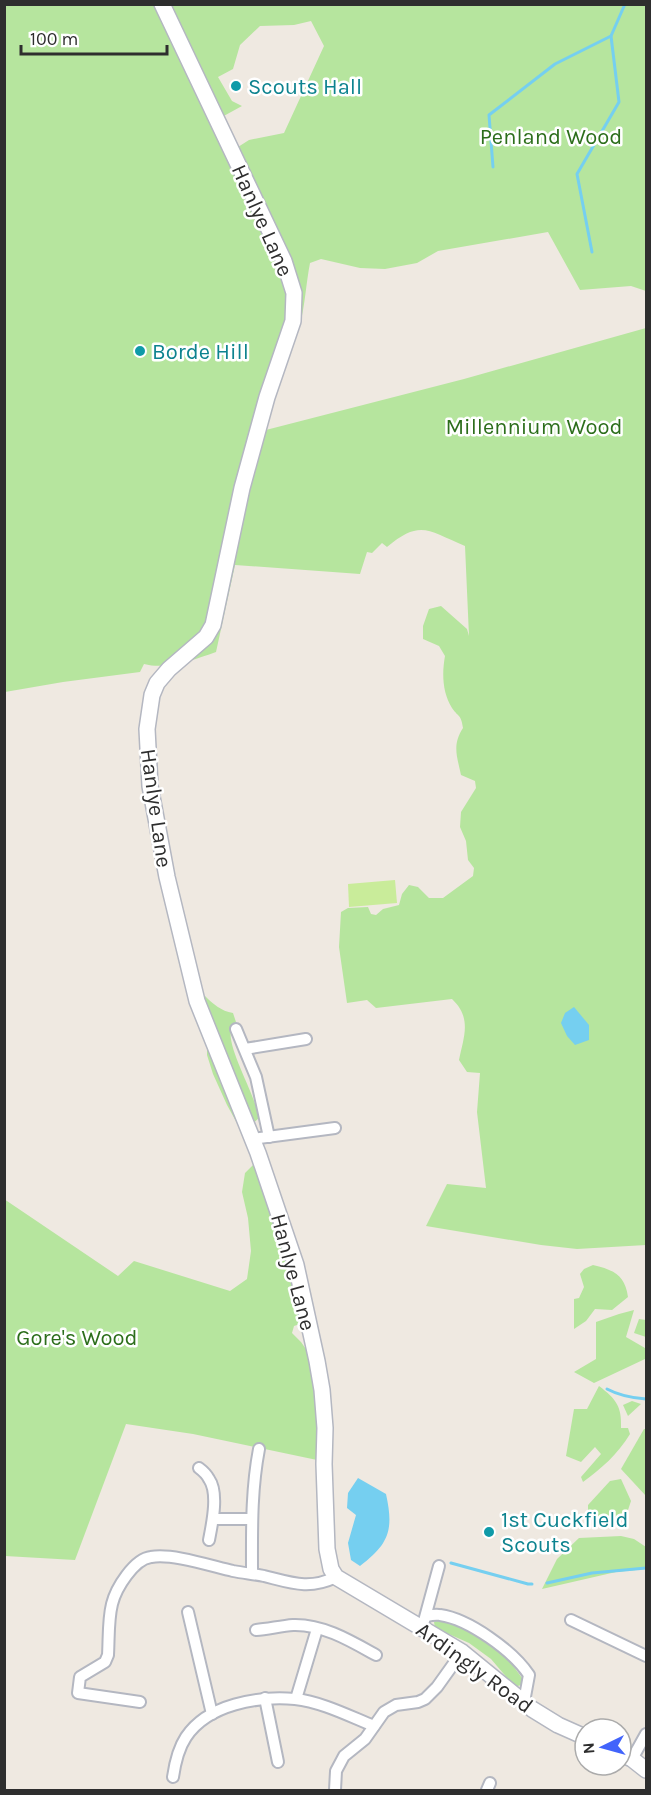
<svg xmlns="http://www.w3.org/2000/svg" width="651" height="1795" font-family="Karla,sans-serif">
  <style>
    .green { fill: #b6e59e; fill-rule: evenodd }
    .pitch { fill: #c9ec9a }
    .water { fill: #75cff0 }
    .lines { fill: none; stroke-linecap: round; stroke-linejoin: round }
    .stream { stroke: #75cff0; stroke-width: 3 }
    .street-casing { stroke: #b4b7c1; stroke-width: 14 }
    .secondary-casing { stroke: #b4b7c1; stroke-width: 18 }
    .street { stroke: #fff; stroke-width: 10 }
    .secondary { stroke: #fff; stroke-width: 15 }
    .culture-dot { fill: #0f9aa8; stroke: #fff; stroke-width: 2 }
    .labels { text-anchor: middle; stroke-width: 5; stroke-linejoin: round; paint-order: stroke }
    .culture-label { font-size: 22px; fill: #0d838f; stroke: #fff; text-anchor: start }
    .park-label { font-size: 22px; fill: #2c6e1b; stroke: #fff }
    .street-label { font-size: 22px; fill: #2e2e2e; stroke: #fff }
  </style>
  <rect width="100%" height="100%" fill="#efe9e1"/>
  <g class="green">
    <path d="M5,5H646V291L631,286L580,290L548,232L438,251L417,263L385,269L360,268L321,259L310,263C306,284 305,305 300,325L262,431L464,379L646,328V1245L577,1249L541,1245L426,1226L447,1184L486,1188L477,1112L480,1073L467,1072L459,1060C464,1036 472,1018 452,999L376,1008L367,1000L347,1003L339,947L341,912L348,908L368,907L371,914L376,915L383,909L399,905L402,894L409,885L418,887L429,898H443L473,876L474,868L468,860L466,841L460,827L461,812L476,788L475,781L461,775C457,756 452,745 463,728C461,714 459,718 452,708C442,692 442,673 445,656L439,646L423,639V626L429,609L441,606L467,629L469,636L465,546C428,531 421,519 387,547L382,543L372,553L367,552L360,574L235,565L216,652C193,660 167,670 144,664L140,672L63,682L5,692ZM311,21L324,46L284,133L249,140L227,154L211,123L242,106L232,101L218,77L233,69L240,45L260,26L294,25Z"/>
    <path d="M205,996C213,1004 221,1011 233,1013L236,1022C235,1024 232,1029 231,1031C227,1048 256,1096 259,1118L251,1125H238L227,1105L213,1074L207,1055V1045L201,999Z"/>
    <path d="M256,1162L282,1233L302,1318L300,1324L294,1326L292,1333L301,1342L310,1355L315,1388L318,1423L317,1460L193,1434L126,1424L75,1560L5,1556L4,1199L118,1276L134,1261L230,1291L247,1279L251,1251L248,1218L242,1192L245,1173Z"/>
    <path d="M593,1265C614,1270 625,1275 628,1297L612,1310L595,1309L586,1321L574,1329V1299L579,1298L584,1287L580,1274L584,1269Z"/>
    <path d="M634,1310L626,1337L645,1348V1359L594,1383L574,1372L596,1359V1322L619,1314Z"/>
    <path d="M639,1319L646,1320V1337L634,1333Z"/>
    <path d="M599,1386C616,1399 622,1406 621,1428H628L630,1434C618,1454 601,1469 583,1482L581,1477L601,1454L595,1447L581,1462L566,1456L574,1409H587Z"/>
    <path d="M632,1401L641,1404L628,1416L623,1405Z"/>
    <path d="M644,1429H646V1496L621,1469Z"/>
    <path d="M621,1479L631,1501L625,1519L607,1524L588,1519V1505L610,1481Z"/>
    <path d="M621,1536L634,1539L646,1547V1569L616,1572L542,1589L557,1559L579,1538Z"/>
    <path d="M439,1619L475,1633L506,1656L522,1678L521,1685L515,1687L491,1659L469,1643L435,1628L434,1622Z"/>
  </g>
  <path class="pitch" d="M395,880L397,903L349,907L348,884Z"/>
  <g class="water">
    <path d="M574,1007L589,1025V1040L575,1045L567,1036L561,1023L565,1013Z"/>
    <path d="M358,1478L386,1494C394,1530 389,1544 360,1566L351,1560L348,1543L356,1515L347,1508L348,1493Z"/>
  </g>
  <g class="lines">
    <g class="stream">
      <path d="M493,167L489,115L555,64L611,36L625,4"/>
      <path d="M592,252L577,174L619,102L611,36"/>
      <path d="M607,1389C620,1396 632,1398 646,1399"/>
      <path d="M451,1563L528,1584H532"/>
      <path d="M547,1583L592,1573L646,1568"/>
    </g>
    <defs>
      <g id="street">
        <path d="M236,1029L256,1077L269,1137"/>
        <path d="M245,1049L306,1039"/>
        <path d="M252,1139L335,1128"/>
        <path d="M199,1468C203,1471 207,1475 209,1479C219,1493 212,1524 209,1540"/>
        <path d="M213,1519H251"/>
        <path d="M252,1573C252,1531 251,1491 259,1449"/>
        <path d="M188,1612L212,1714"/>
        <path d="M426,1616C431,1615 436,1614 440,1615C469,1619 513,1651 529,1675L524,1702"/>
        <path d="M571,1620L646,1656"/>
        <path d="M424,1621L439,1566"/>
        <path d="M256,1630C268,1629 281,1626 293,1625C323,1624 351,1641 376,1655"/>
        <path d="M265,1698L278,1762"/>
        <path d="M296,1699L317,1629"/>
        <path d="M140,1702L78,1693L80,1677L105,1662L108,1655C109,1638 108,1620 112,1604C116,1588 134,1559 151,1557C172,1553 211,1566 233,1571C243,1573 254,1574 264,1576C292,1583 309,1590 336,1577"/>
        <path d="M632,1759L646,1734"/>
        <path d="M173,1777C175,1763 178,1749 186,1737C208,1704 258,1696 295,1699C322,1702 349,1716 374,1726"/>
        <path d="M335,1790L336,1771L344,1756L365,1739L384,1712L396,1705L418,1702L425,1699L437,1687L462,1652"/>
        <path d="M487,1790L490,1783"/>
      </g>
      <g id="secondary">
        <path d="M162,4L284,261L294,293L293,321L267,397L242,488L213,625L206,637L169,669L157,683L152,695L147,729L150,786L167,877L197,1001L258,1153L296,1265L317,1361L322,1390L325,1428L324,1464L327,1549L331,1569L336,1577L462,1652L532,1709L558,1725L585,1737"/>
        <path d="M621,1754L632,1759L646,1770"/>
      </g>
    </defs>
    <use href="#street" class="street-casing"/>
    <use href="#secondary" class="secondary-casing"/>
    <use href="#street" class="street"/>
    <use href="#secondary" class="secondary"/>
  </g>
  <g class="culture-dot">
    <circle cx="236" cy="86" r="6"/>
    <circle cx="140" cy="351" r="6"/>
    <circle cx="489" cy="1532" r="6"/>
  </g>
  <g class="labels">
    <g class="culture-label">
      <text x="248" y="94">Scouts Hall</text>
      <text x="152" y="359">Borde Hill</text>
      <text x="501" y="1527">1st Cuckfield<tspan x="501" dy="25">Scouts</tspan></text>
    </g>
    <g class="park-label">
      <text x="551" y="144">Penland Wood</text>
      <text x="534" y="434">Millennium Wood</text>
      <text x="77" y="1345">Gore's Wood</text>
    </g>
    <g class="street-label">
      <text transform="translate(263 220) rotate(66)" y="8">Hanlye Lane</text>
      <text transform="translate(157 808) rotate(82)" y="8">Hanlye Lane</text>
      <text transform="translate(294 1272) rotate(75)" y="8">Hanlye Lane</text>
      <text transform="translate(475 1667) rotate(36)" y="8">Ardingly Road</text>
    </g>
  </g>
  <rect width="651" height="1795" fill="none" stroke="#2e2e2e" stroke-width="12"/>
  <g transform="translate(603 1747) rotate(265)"><circle r="28" fill="#ffffff" stroke="#ababab" stroke-width="1.5"/>
  <path d="M0-4.5L10 22L0 15L-10 22Z" fill="#4264fb"/>
  <text y="-9" font-size="16" font-weight="bold" text-anchor="middle" fill="#2e2e2e">N</text>
  </g>
  <path d="M21 45v9h146v-9" fill="none" stroke="#2e2e2e" stroke-width="3"/>
  <text x="30" y="45" font-size="18" fill="#2e2e2e" stroke="#ffffff" stroke-width="4.5" paint-order="stroke">100 m</text>
</svg>
